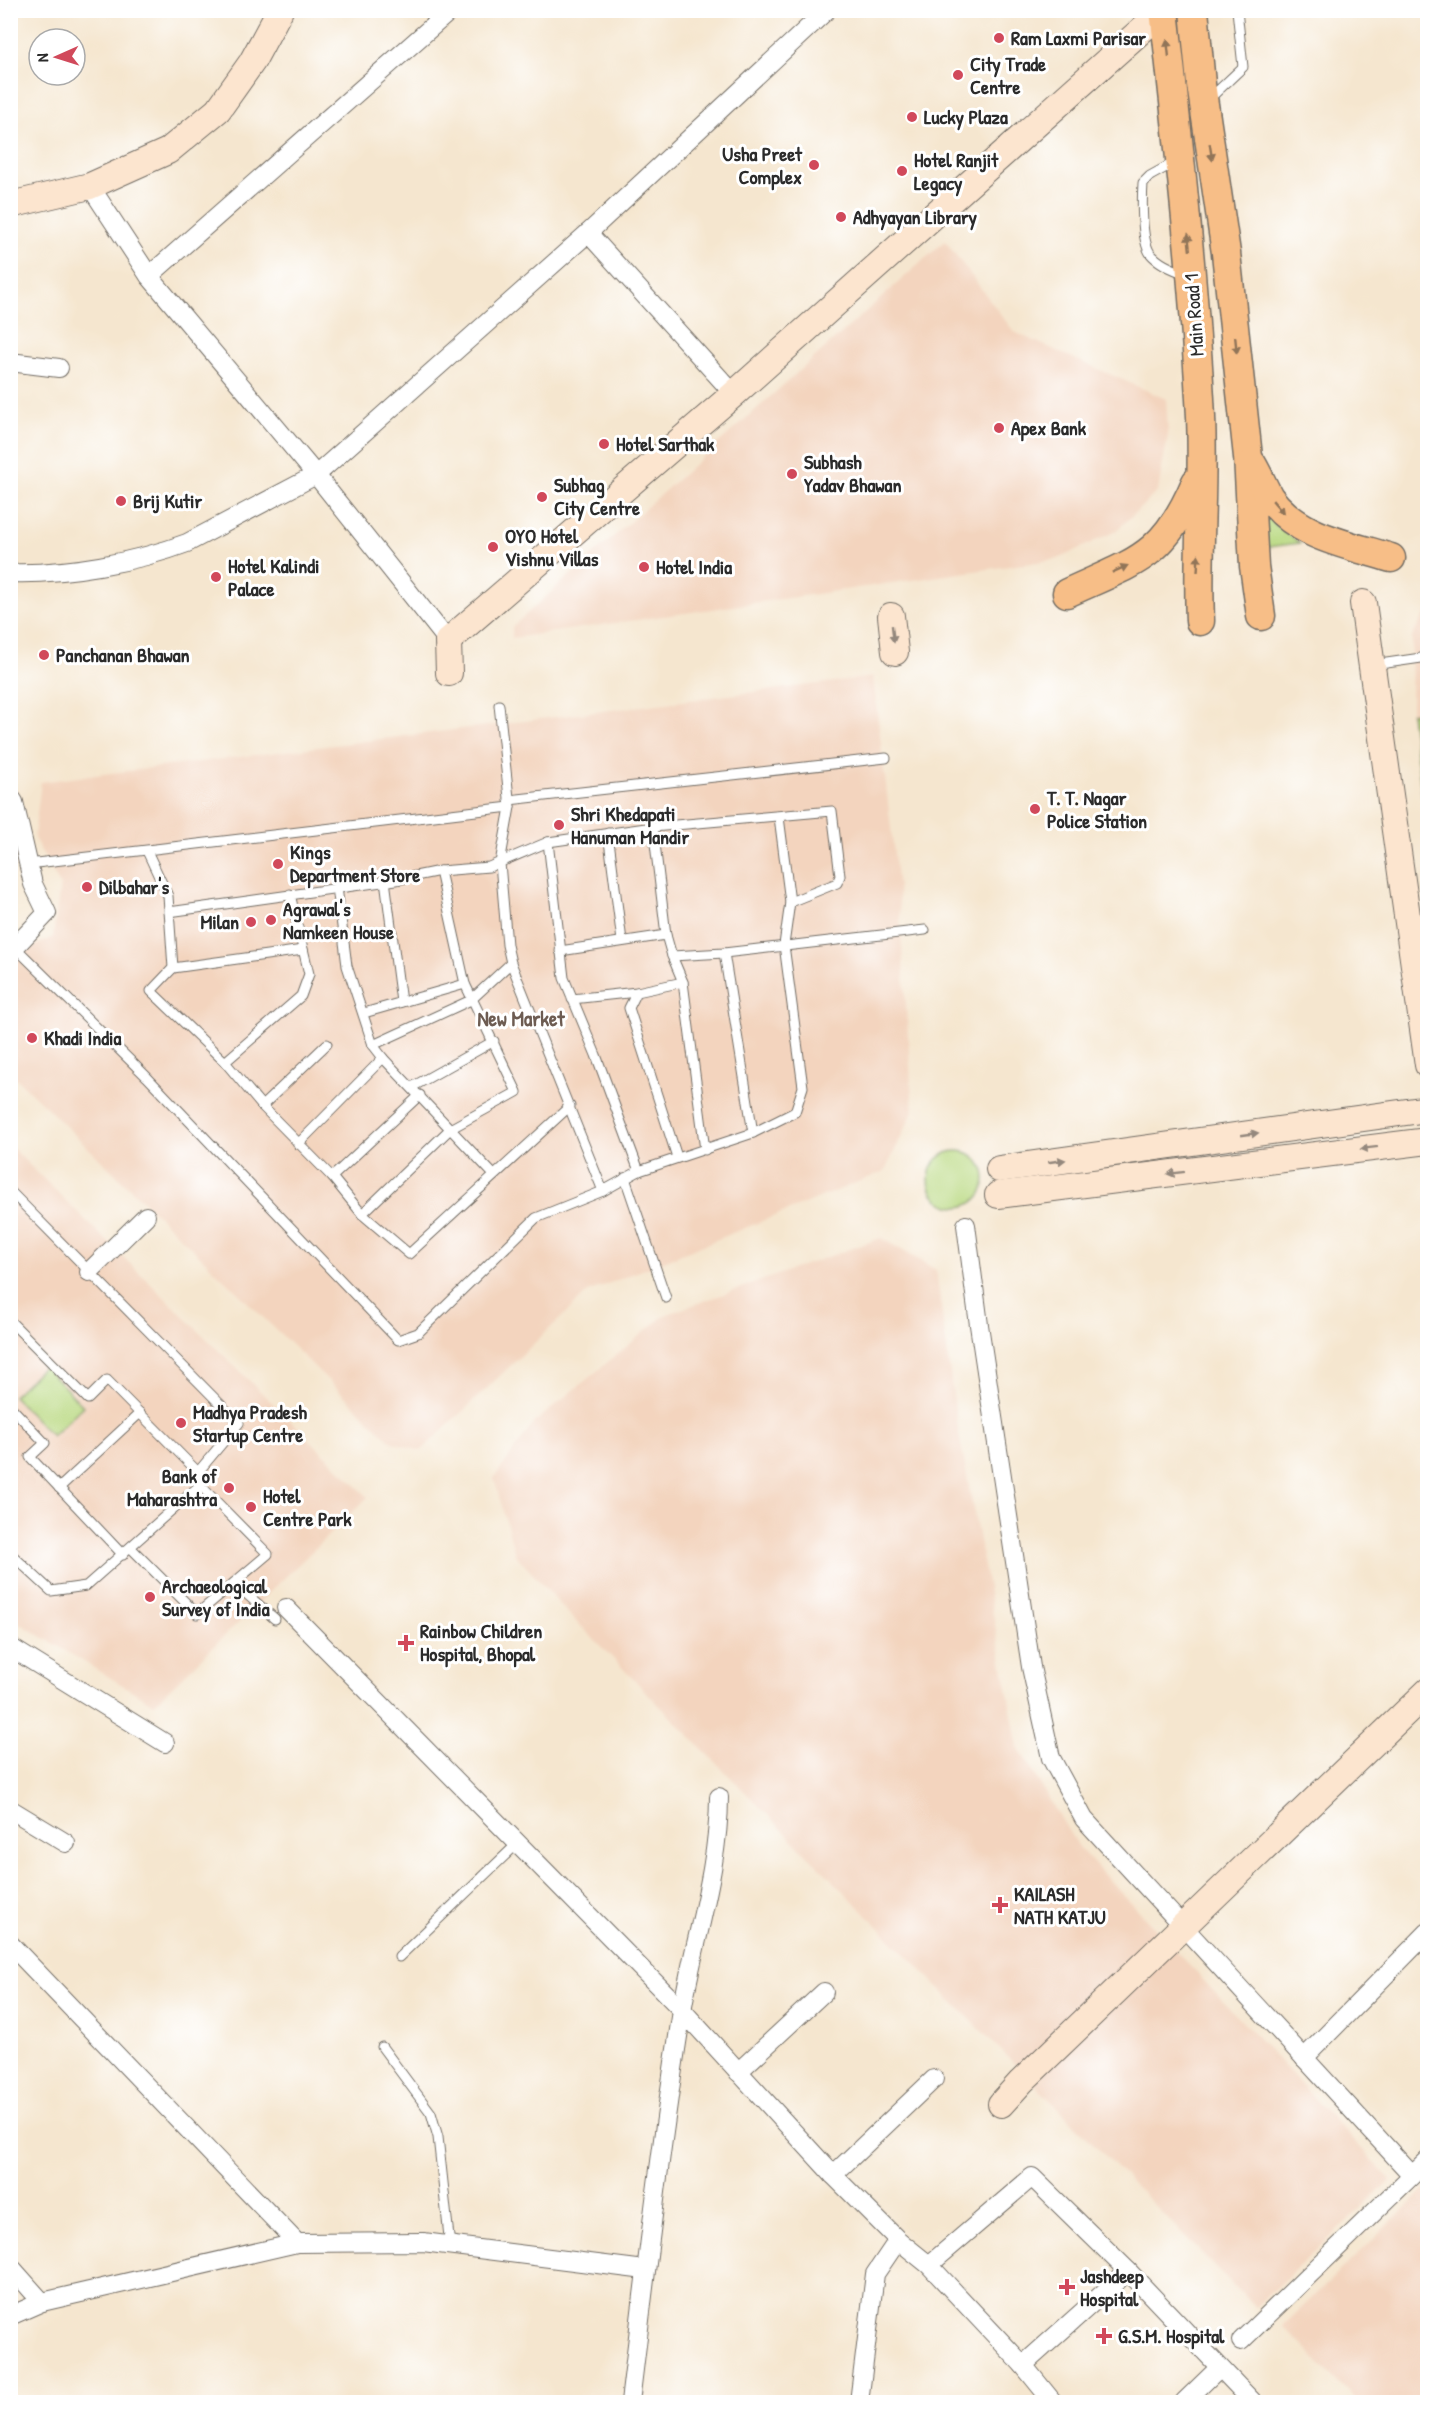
<svg xmlns="http://www.w3.org/2000/svg" width="1438" height="2413" font-family="'Patrick Hand',sans-serif">
  <style>
    .built { fill: #f3d4be }
    .green { fill: #b8d87f; stroke: #728255; stroke-width: 1.5 }
    .lines { fill: none; stroke-linecap: round; stroke-linejoin: round }
    .lane-casing { stroke: #726c64; stroke-width: 11 }
    .street-casing { stroke: #726c64; stroke-width: 20 }
    .secondary-casing { stroke: #726c64; stroke-width: 28 }
    .primary-casing { stroke: #726c64; stroke-width: 31 }
    .lane { stroke: #fff; stroke-width: 9 }
    .street { stroke: #fff; stroke-width: 18 }
    .secondary { stroke: #fce5cf; stroke-width: 26 }
    .primary { stroke: #f7be87; stroke-width: 28 }
    .oneway { fill: #917459 }
    .oneway2 { fill: #94887d }
    .poi-dot { fill: #d1495b; stroke: #fff; stroke-width: 2 }
    .labels { text-anchor: middle; stroke-width: 6; stroke-linejoin: round; paint-order: stroke }
    .poi-label { font-size: 20px; font-weight: bold; fill: #2b2b2b; stroke: #fff; text-anchor: start }
    .street-label { font-size: 20px; fill: #2b2b2b; stroke: #fff }
    .neighbourhood-label { font-size: 21px; font-weight: bold; fill: #6d5c52; stroke: #fff }
  </style>
  <rect width="100%" height="100%" fill="#fff"/>
  <filter id="ink" filterUnits="userSpaceOnUse"><feTurbulence type="fractalNoise" baseFrequency=".0167" numOctaves="2"/><feDisplacementMap in="SourceGraphic" scale="12" xChannelSelector="R" yChannelSelector="G"/><feConvolveMatrix kernelMatrix="1 2 1 2 8 2 1 2 1" color-interpolation-filters="sRGB"/></filter>
  <filter id="wash" filterUnits="userSpaceOnUse"><feTurbulence type="fractalNoise" baseFrequency=".008" numOctaves="4" result="noise"/><feDisplacementMap in="SourceGraphic" scale="24" xChannelSelector="R" yChannelSelector="G"/><feGaussianBlur stdDeviation="1.35" result="paint"/><feColorMatrix in="noise" values="0 0 0 0 0 0 0 0 0 0 0 0 0 0 0 0 0 1.4 0 .05"/><feComposite in="paint" operator="in"/></filter>
  <g filter="url(#wash)">
    <rect width="100%" height="100%" fill="#f5e6cf"/>
    <g class="built">
      <path d="M945,241L1014,332L1166,399L1168,435L1158,491L1116,531L1058,559L512,638V627Z"/>
      <path d="M1427,611V711L1411,713L1412,637Z"/>
      <path d="M873,677L898,887L913,1112L885,1171L588,1292L421,1451L392,1442L11,1073L10,958L53,937L60,885L34,838L41,782Z"/>
      <path d="M10,1146L368,1497L154,1704L11,1618Z"/>
      <path d="M881,1238L936,1270L957,1423L1018,1747L1078,1847L1391,2180L1255,2307L565,1610L515,1554L494,1478L534,1423L665,1315Z"/>
      <path d="M1427,2188V2402H1358L1283,2326Z"/>
    </g>
    <g class="green">
      <path d="M1260,503L1277,526L1300,543L1261,548Z"/>
      <path d="M1427,711H1428L1427,830L1411,713Z"/>
      <circle cx="957" cy="1179" r="28"/>
      <path d="M44,1366L83,1406L52,1436L13,1396Z"/>
    </g>
  </g>
  <g filter="url(#ink)">
    <g class="lines">
      <defs>
        <g id="lane">
          <path d="M1208,100L1243,67L1237,10"/>
          <path d="M1177,161L1150,176L1143,183C1142,199 1141,239 1150,253C1159,264 1174,270 1187,274"/>
          <path d="M1373,665L1428,657"/>
          <path d="M509,800L886,758"/>
          <path d="M653,827L666,935L672,956L683,982L705,1150"/>
          <path d="M608,833L622,941"/>
          <path d="M548,842L564,978L596,1055L639,1171"/>
          <path d="M147,851L168,896L173,968L151,991L225,1062L262,1106L332,1177L362,1214L409,1254L570,1106"/>
          <path d="M28,864L510,807"/>
          <path d="M385,880L401,1002"/>
          <path d="M337,887L347,966L373,1045L383,1058L494,1175"/>
          <path d="M169,912L396,880L440,871L489,867L548,842L653,827L832,811L840,876L837,883L790,902"/>
          <path d="M16,948L147,1077L398,1340L418,1333L536,1218L603,1191L639,1171L753,1133L795,1112L803,1087L784,945L790,902L779,817"/>
          <path d="M560,951L666,935"/>
          <path d="M724,953L753,1133"/>
          <path d="M672,956L724,953L925,930"/>
          <path d="M511,963L603,1191"/>
          <path d="M173,968L303,950"/>
          <path d="M572,999L637,992"/>
          <path d="M364,1013L465,984"/>
          <path d="M373,1045L471,1000L511,963L507,945L500,863L510,807L499,705"/>
          <path d="M225,1062L301,996L309,974L290,894"/>
          <path d="M412,1087L494,1041"/>
          <path d="M262,1106L327,1044"/>
          <path d="M298,1144L383,1058"/>
          <path d="M677,1157L629,1008L637,992L683,982"/>
          <path d="M332,1177L420,1095"/>
          <path d="M625,1178L666,1298"/>
          <path d="M10,1191L239,1423L198,1472"/>
          <path d="M362,1214L450,1129L517,1092L465,984L440,871"/>
          <path d="M10,1321L88,1399L107,1380L198,1472L200,1485L268,1554L197,1614L131,1548"/>
          <path d="M10,1406L45,1443L30,1457L123,1555"/>
          <path d="M59,1488L140,1413"/>
          <path d="M10,1553L51,1591L86,1586L200,1485"/>
          <path d="M234,1583L275,1619"/>
          <path d="M399,1957L518,1843"/>
          <path d="M382,2047L431,2113L438,2137L450,2246"/>
        </g>
        <g id="street">
          <path d="M90,186L149,276L316,475L448,641"/>
          <path d="M588,233L734,394"/>
          <path d="M149,276L451,10"/>
          <path d="M10,362L59,368"/>
          <path d="M10,573C64,575 137,562 187,543L316,475L588,233L827,10"/>
          <path d="M10,796L14,802L33,884L47,913L10,952"/>
          <path d="M966,1225L979,1325L1031,1667L1051,1758L1084,1819L1412,2175"/>
          <path d="M89,1272L146,1216"/>
          <path d="M286,1608L682,2010L833,2175L898,2240L929,2265L1023,2365L1053,2402"/>
          <path d="M10,1647L165,1743"/>
          <path d="M10,1809L66,1843"/>
          <path d="M10,1944L297,2243"/>
          <path d="M1304,2058L1428,1932"/>
          <path d="M738,2072L824,1992"/>
          <path d="M833,2175L934,2079"/>
          <path d="M929,2265L1032,2177L1128,2271L1253,2402"/>
          <path d="M10,2266L42,2302"/>
          <path d="M10,2316L42,2302L297,2243L423,2242L645,2270"/>
          <path d="M1241,2341L1428,2160"/>
          <path d="M1023,2365L1128,2271"/>
          <path d="M630,2402C646,2272 661,2141 682,2011C694,1940 719,1869 719,1797"/>
          <path d="M859,2402L875,2274L898,2240"/>
          <path d="M1184,2402L1219,2368"/>
        </g>
        <g id="secondary">
          <path d="M10,205L90,186L168,151L218,110L252,62L280,10"/>
          <path d="M1363,603L1428,1065"/>
          <path d="M891,616L895,652"/>
          <path d="M449,673L448,641L734,394L1164,10"/>
          <path d="M999,1169L1428,1109"/>
          <path d="M998,1195L1428,1141"/>
          <path d="M1001,2104L1021,2082L1428,1691"/>
        </g>
        <g id="primary">
          <path d="M1164,10C1179,146 1194,281 1201,417C1204,485 1197,553 1200,621"/>
          <path d="M1194,10L1201,84L1226,253L1248,457L1254,566L1261,616"/>
          <path d="M1252,464C1258,474 1263,486 1269,497C1297,537 1347,544 1391,558"/>
          <path d="M1067,593C1136,561 1164,558 1196,482"/>
        </g>
      </defs>
      <use href="#lane" class="lane-casing"/>
      <use href="#street" class="street-casing"/>
      <use href="#secondary" class="secondary-casing"/>
      <use href="#primary" class="primary-casing"/>
      <use href="#lane" class="lane"/>
      <use href="#street" class="street"/>
      <use href="#secondary" class="secondary"/>
      <use href="#primary" class="primary"/>
    </g>
    <defs><path id="oneway-solid" d="M-6-.8H1V-3.2L6.5 0L1 3.2V.8H-6Z" transform="scale(1.5)"/></defs>
    <g class="oneway">
      <use href="#oneway-solid" transform="translate(1168 48) rotate(-96)"/>
      <use href="#oneway-solid" transform="translate(1211 152) rotate(81)"/>
      <use href="#oneway-solid" transform="translate(1189 242) rotate(-96)"/>
      <use href="#oneway-solid" transform="translate(1236 345) rotate(84)"/>
      <use href="#oneway-solid" transform="translate(1278 507) rotate(50)"/>
      <use href="#oneway-solid" transform="translate(1198 563) rotate(-87)"/>
      <use href="#oneway-solid" transform="translate(1120 569) rotate(-24)"/>
    </g>
    <g class="oneway2">
      <use href="#oneway-solid" transform="translate(893 634) rotate(83)"/>
      <use href="#oneway-solid" transform="translate(1250 1134) rotate(-8)"/>
      <use href="#oneway-solid" transform="translate(1369 1148) rotate(173)"/>
      <use href="#oneway-solid" transform="translate(1057 1161) rotate(-8)"/>
      <use href="#oneway-solid" transform="translate(1176 1173) rotate(173)"/>
    </g>
  </g>
  <g class="poi-dot">
    <circle cx="999" cy="38" r="6"/>
    <circle cx="958" cy="75" r="6"/>
    <circle cx="912" cy="117" r="6"/>
    <circle cx="814" cy="165" r="6"/>
    <circle cx="902" cy="171" r="6"/>
    <circle cx="841" cy="217" r="6"/>
    <circle cx="999" cy="428" r="6"/>
    <circle cx="604" cy="444" r="6"/>
    <circle cx="792" cy="474" r="6"/>
    <circle cx="542" cy="497" r="6"/>
    <circle cx="121" cy="501" r="6"/>
    <circle cx="493" cy="547" r="6"/>
    <circle cx="644" cy="567" r="6"/>
    <circle cx="216" cy="577" r="6"/>
    <circle cx="44" cy="655" r="6"/>
    <circle cx="1035" cy="809" r="6"/>
    <circle cx="559" cy="825" r="6"/>
    <circle cx="278" cy="864" r="6"/>
    <circle cx="87" cy="887" r="6"/>
    <circle cx="271" cy="920" r="6"/>
    <circle cx="251" cy="922" r="6"/>
    <circle cx="32" cy="1038" r="6"/>
    <circle cx="181" cy="1423" r="6"/>
    <circle cx="229" cy="1488" r="6"/>
    <circle cx="251" cy="1507" r="6"/>
    <circle cx="150" cy="1597" r="6"/>
    <path d="M403 1634h6v6h6v6h-6v6h-6v-6h-6v-6h6z"/>
    <path d="M997 1896h6v6h6v6h-6v6h-6v-6h-6v-6h6z"/>
    <path d="M1064 2278h6v6h6v6h-6v6h-6v-6h-6v-6h6z"/>
    <path d="M1101 2327h6v6h6v6h-6v6h-6v-6h-6v-6h6z"/>
  </g>
  <g class="labels">
    <g class="poi-label">
      <text x="1011" y="45">Ram Laxmi Parisar</text>
      <text x="970" y="71">City Trade<tspan x="970" dy="23">Centre</tspan></text>
      <text x="924" y="124">Lucky Plaza</text>
      <text x="802" y="161" text-anchor="end">Usha Preet<tspan x="802" dy="23">Complex</tspan></text>
      <text x="914" y="167">Hotel Ranjit<tspan x="914" dy="23">Legacy</tspan></text>
      <text x="853" y="224">Adhyayan Library</text>
      <text x="1011" y="435">Apex Bank</text>
      <text x="616" y="451">Hotel Sarthak</text>
      <text x="804" y="469">Subhash<tspan x="804" dy="23">Yadav Bhawan</tspan></text>
      <text x="554" y="492">Subhag<tspan x="554" dy="23">City Centre</tspan></text>
      <text x="133" y="508">Brij Kutir</text>
      <text x="505" y="543">OYO Hotel<tspan x="505" dy="23">Vishnu Villas</tspan></text>
      <text x="228" y="573">Hotel Kalindi<tspan x="228" dy="23">Palace</tspan></text>
      <text x="656" y="574">Hotel India</text>
      <text x="56" y="662">Panchanan Bhawan</text>
      <text x="1047" y="805">T. T. Nagar<tspan x="1047" dy="23">Police Station</tspan></text>
      <text x="571" y="821">Shri Khedapati<tspan x="571" dy="23">Hanuman Mandir</tspan></text>
      <text x="290" y="859">Kings<tspan x="290" dy="23">Department Store</tspan></text>
      <text x="99" y="894">Dilbahar's</text>
      <text x="283" y="916">Agrawal's<tspan x="283" dy="23">Namkeen House</tspan></text>
      <text x="239" y="929" text-anchor="end">Milan</text>
      <text x="44" y="1045">Khadi India</text>
      <text x="193" y="1419">Madhya Pradesh<tspan x="193" dy="23">Startup Centre</tspan></text>
      <text x="217" y="1483" text-anchor="end">Bank of<tspan x="217" dy="23">Maharashtra</tspan></text>
      <text x="263" y="1503">Hotel<tspan x="263" dy="23">Centre Park</tspan></text>
      <text x="162" y="1593">Archaeological<tspan x="162" dy="23">Survey of India</tspan></text>
      <text x="420" y="1638">Rainbow Children<tspan x="420" dy="23">Hospital, Bhopal</tspan></text>
      <text x="1014" y="1901">KAILASH<tspan x="1014" dy="23">NATH KATJU</tspan></text>
      <text x="1080" y="2283">Jashdeep<tspan x="1080" dy="23">Hospital</tspan></text>
      <text x="1118" y="2343">G.S.M. Hospital</text>
    </g>
    <g class="street-label">
      <text transform="translate(1194 315) rotate(-94)" y="7">Main Road 1</text>
    </g>
    <g class="neighbourhood-label">
      <text x="521" y="1026">New Market</text>
    </g>
  </g>
  <rect width="1438" height="2413" fill="none" stroke="#fff" stroke-width="36"/>
  <g transform="translate(57 57) rotate(267)"><circle r="28" fill="#ffffff" stroke="#aaaaaa" stroke-width="1.5"/>
  <path d="M0-4.5L10 22L0 15L-10 22Z" fill="#d1495b"/>
  <text y="-9" font-size="16" font-weight="bold" text-anchor="middle" fill="#2b2b2b">N</text>
  </g>
</svg>
